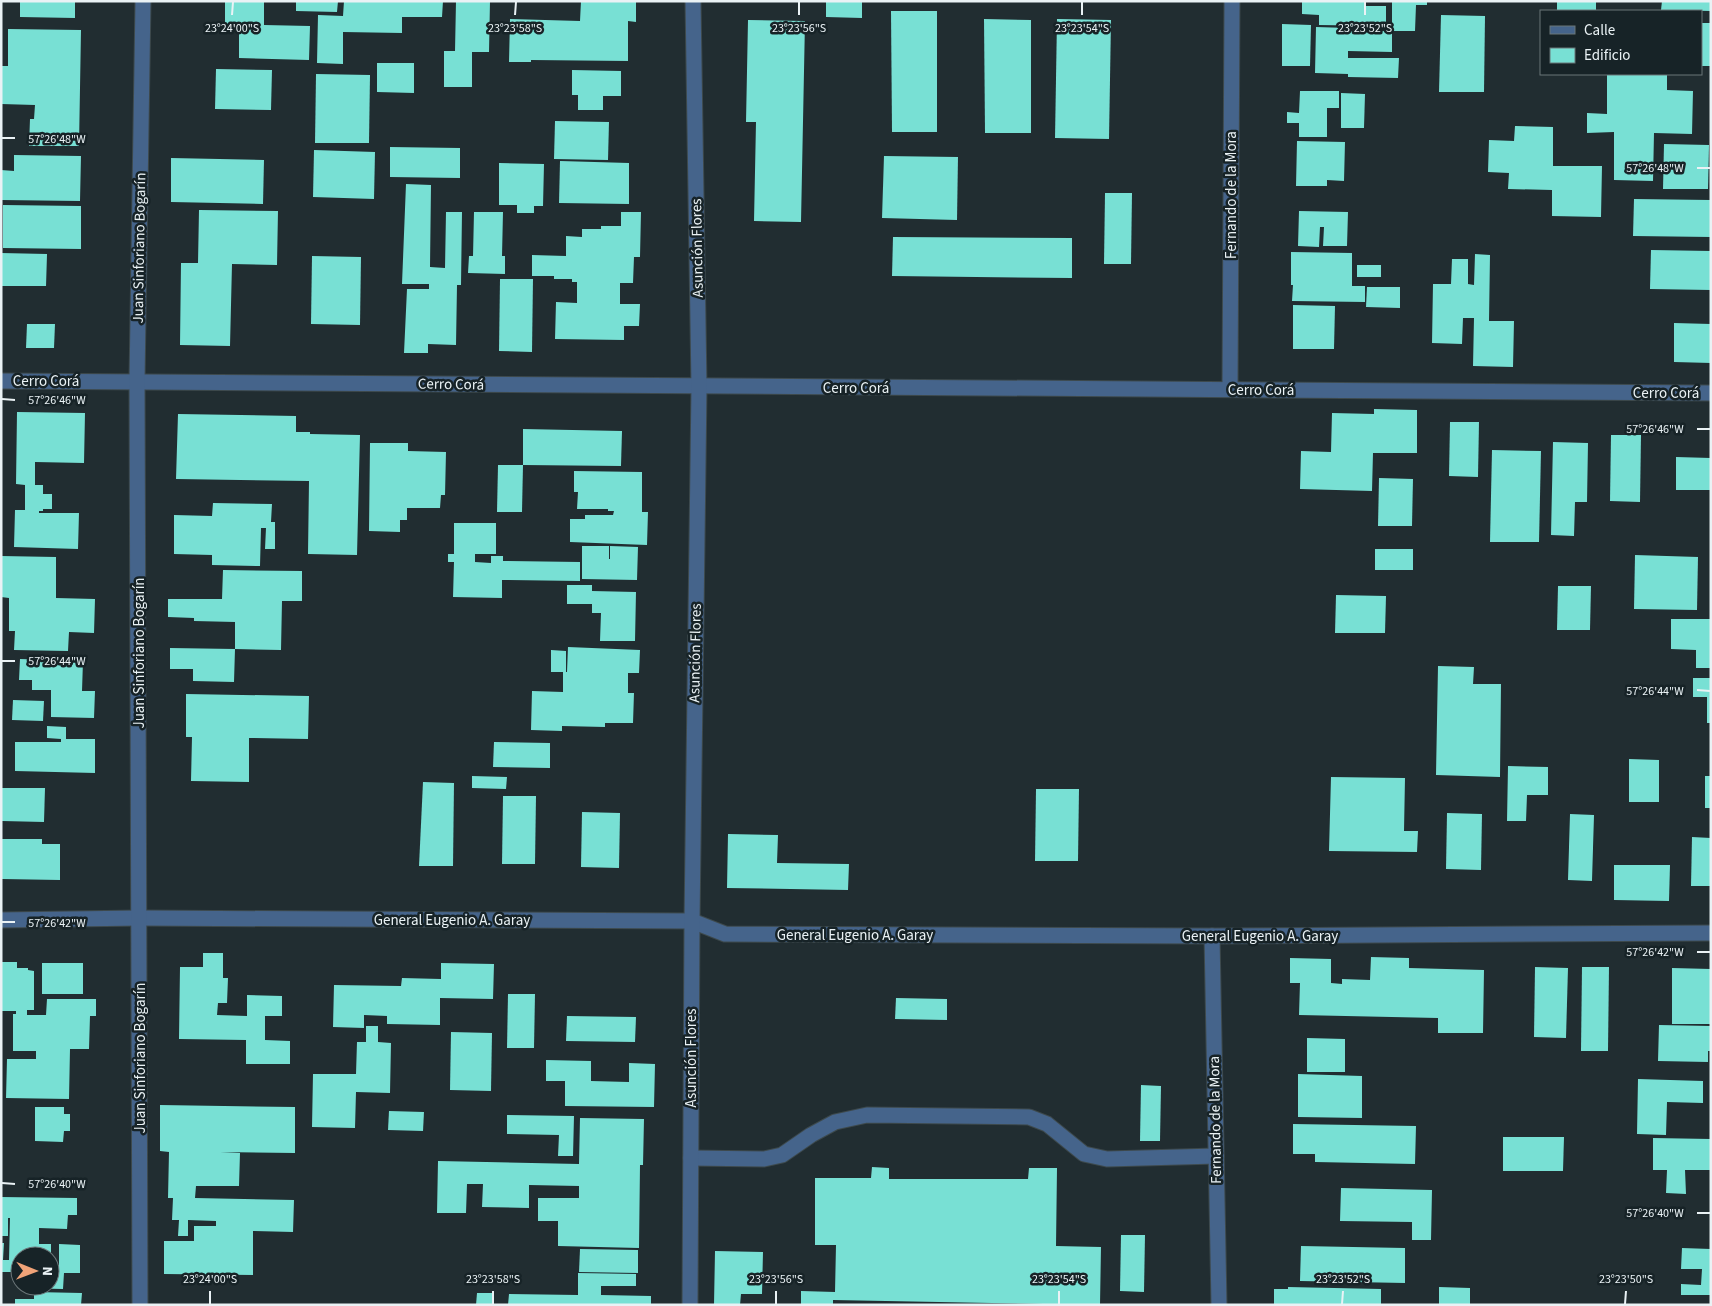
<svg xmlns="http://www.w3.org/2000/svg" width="1712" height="1306" font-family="'Source Sans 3',sans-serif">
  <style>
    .building { fill: #78e0d4 }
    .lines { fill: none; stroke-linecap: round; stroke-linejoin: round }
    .lane-casing { stroke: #3d494c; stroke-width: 17 }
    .street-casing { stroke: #3d494c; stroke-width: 17 }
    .lane { stroke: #45648b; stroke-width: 15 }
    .street { stroke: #45648b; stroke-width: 15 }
    .ticks { fill: none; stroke: #eaf2f5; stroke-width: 2 }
    .labels { text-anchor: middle; stroke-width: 5; stroke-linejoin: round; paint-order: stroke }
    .street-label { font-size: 15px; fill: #eaf2f5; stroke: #172327 }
    .ticks-label { font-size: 12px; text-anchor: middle; fill: #eaf2f5; stroke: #172327; stroke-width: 5; stroke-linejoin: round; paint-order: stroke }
  </style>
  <rect width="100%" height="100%" fill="#212d31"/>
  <g class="building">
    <path d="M20,1H75V18L20,17Z"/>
    <path d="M225,1H264V25L310,26L309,60L239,58V25L225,24Z"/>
    <path d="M296,1H338L337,12L296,11Z"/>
    <path d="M344,1H443L442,17H402V33L343,32V64L317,63L318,15L343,16Z"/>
    <path d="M456,1H490L489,52H472V87H444V51H455Z"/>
    <path d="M581,1H636V22L628,21V61L531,60V62H509L510,19L580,21Z"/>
    <path d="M826,1H862V18L826,17Z"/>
    <path d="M1302,1H1365V6H1386V26L1319,25V15L1302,14Z"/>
    <path d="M1392,1H1427V5H1416L1415,31H1392Z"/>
    <rect x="1557" y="1" width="39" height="10"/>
    <path d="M1662,1H1711V11L1661,10Z"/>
    <path d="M891,11H937V132H892Z"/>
    <path d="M1441,15L1485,16L1484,92H1439Z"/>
    <path d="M984,19L1031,20V133H985Z"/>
    <path d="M1057,19L1111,20L1109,139L1055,138Z"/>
    <path d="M748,20L805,21L801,222L754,221L756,122H746Z"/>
    <rect x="1701" y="23" width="10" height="43"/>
    <path d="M1282,24L1311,25L1310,66H1282Z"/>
    <path d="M1316,27L1348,28V31H1392V52L1348,51V58H1399L1398,78L1348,77V74L1315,73Z"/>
    <path d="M8,29L81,30L79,146H29L30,119H34L35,105L1,104V66H8Z"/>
    <path d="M377,63H414V93L377,92Z"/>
    <path d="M216,69L272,70L271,110L215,109Z"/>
    <path d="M572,70L621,71V96H603V110H578V95H572Z"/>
    <path d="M316,74L370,75L369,143H315Z"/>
    <path d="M1607,74H1667V90L1693,91L1692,134L1654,133L1653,181L1614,180V132L1587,133V113L1607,114Z"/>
    <path d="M1300,91H1339V108H1327V137H1299V123H1287V112L1299,113Z"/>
    <path d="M1341,93L1365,94L1364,128H1341Z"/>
    <path d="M555,121L609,122L608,160L554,159Z"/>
    <path d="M1515,126L1553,127V166H1602L1601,217L1552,216V190L1508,189L1509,173L1488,172L1489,140L1514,141Z"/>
    <path d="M1297,141L1345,142L1344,181L1327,180V186H1296Z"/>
    <path d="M1664,144L1709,145L1708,189H1663Z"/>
    <path d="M390,147L460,148V178L390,177Z"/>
    <path d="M314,150L375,152L374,199L313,197Z"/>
    <path d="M14,155L81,156L80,201L1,200V170L14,171Z"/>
    <path d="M884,156L958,157L957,220L882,218Z"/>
    <path d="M171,158L264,160L263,204L171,202Z"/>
    <path d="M560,161L629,163V204L559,203Z"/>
    <path d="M499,163L544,164L543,206H534V213H517V205H499Z"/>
    <path d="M406,184L431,185L430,267L445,268L446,212H462L461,285H457L456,345L428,344V353H404L407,289H429V284H402Z"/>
    <path d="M1105,193H1132L1131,264H1104Z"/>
    <path d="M1634,199L1711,200V237L1633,236Z"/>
    <path d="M3,205L81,206V249L3,248Z"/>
    <path d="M199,210L278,211L277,265L232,264L230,346L180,345L181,263H198Z"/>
    <path d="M1299,211L1348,212L1347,246H1323L1324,227H1320L1319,247L1298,246Z"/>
    <path d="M474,212H503L502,256H505V274L468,273L469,256H473Z"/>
    <path d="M621,212H641L640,257H634L633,283H620V304H640L639,326H624V340L555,339L556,302L577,303V282H572V279H554V276H532V255L566,256V236L582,237V229H601V226H621Z"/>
    <path d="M893,237L1072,238V278L892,276Z"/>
    <path d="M1651,250L1711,251V290L1650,289Z"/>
    <path d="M1291,252L1352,253V286H1365V302L1292,301L1293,285H1291Z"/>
    <path d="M1,253L47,254L46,286H1Z"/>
    <path d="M1475,254L1490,255L1489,321H1514L1513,367L1473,366L1474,318H1463L1462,344L1432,343L1433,284H1451L1452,259H1468V284L1474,285Z"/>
    <path d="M312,256L361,257L360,325L311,324Z"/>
    <rect x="1357" y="265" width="24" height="12"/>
    <path d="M500,279H533L532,352L499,351Z"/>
    <path d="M1367,287H1400V308L1366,307Z"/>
    <path d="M1293,305L1335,306L1334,349H1293Z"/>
    <path d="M1674,323L1711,324V363L1674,362Z"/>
    <path d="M27,324H55L54,348H26Z"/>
    <path d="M1374,409L1417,410V453H1373L1372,491L1300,489L1301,451L1331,452L1332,413L1374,414Z"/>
    <path d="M17,412L85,413L84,463L35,462V485H43V494H52V509H43V511H39V513H79L78,549L14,547L15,510H25V485L16,484Z"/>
    <path d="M178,414L296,416V432H310V434L360,435L357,555L308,554L309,481L176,479Z"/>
    <path d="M1450,422H1479L1478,477L1449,476Z"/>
    <path d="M523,429L622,431L621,466L523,465Z"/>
    <path d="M1611,435H1641L1640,502L1610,501Z"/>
    <path d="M1553,442L1588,443L1587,502H1575L1574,536L1551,535Z"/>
    <path d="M370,443H408V451L446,452L445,495H441L440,508H407V520H400V532L369,531Z"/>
    <path d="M1492,450L1541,451L1539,542H1490Z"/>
    <path d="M1676,457L1711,458V490H1676Z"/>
    <path d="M498,465H523L522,512H497Z"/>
    <path d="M574,471L642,472V512H648L647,545L570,542V519H585V515H613L614,511H608V509H577L578,492H574Z"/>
    <path d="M1379,478L1413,479L1412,526H1378Z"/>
    <path d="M213,503L272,504L271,522H275V549H265L266,528H261L260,566L212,565V555L174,554V515L212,516Z"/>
    <path d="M454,523H496V554H475V562L491,563V556H503V561L580,562V581L502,580V598L453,597L454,562H448V554H454Z"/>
    <path d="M582,546H609V559H610V546L638,547L637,580L582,579Z"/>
    <rect x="1375" y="549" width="38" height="21"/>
    <path d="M1635,555L1698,557L1697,610L1634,609Z"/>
    <path d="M1,556L56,557V598L95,599L94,633L69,632L68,651L14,650L15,631H9V598L1,597Z"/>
    <path d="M223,570L302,571V601H282L281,650L235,649V622L194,621V618L168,617V599H222Z"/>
    <path d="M567,585H592V591L636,592L635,641H600L601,613H592V604H567Z"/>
    <path d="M1558,586H1591L1590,630H1557Z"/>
    <path d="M1336,595L1386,596L1385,633H1335Z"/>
    <path d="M1671,619H1711V668H1696V650L1671,649Z"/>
    <path d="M568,647L640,650L639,673H628V693H634L633,723H605V727L562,726V731L531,730L532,691L563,692V672H551V650L566,651V672H567Z"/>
    <path d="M170,648L235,649L234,682L193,681V669H170Z"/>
    <path d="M20,659L83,661L82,691H95L94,718L51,717V690H32V680H19Z"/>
    <path d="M1438,666L1474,667L1473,684H1501L1500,777L1436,775Z"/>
    <path d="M1693,678H1711V723H1707V697H1693Z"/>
    <path d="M186,694L309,696L308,739L249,738V782L191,781L192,737H186Z"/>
    <path d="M13,700L44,701L43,721L12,720Z"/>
    <path d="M47,726L66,727V739H95V773L15,771V742H61V739L47,738Z"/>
    <path d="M494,742L550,743V768L493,767Z"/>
    <path d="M1629,759L1659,760V802H1629Z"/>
    <path d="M1508,766L1548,767V795H1527L1526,821H1507Z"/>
    <path d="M472,776L507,777L506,789L472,788Z"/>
    <rect x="1705" y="776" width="6" height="32"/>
    <path d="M1331,777L1405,778L1404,831H1418L1417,852L1329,851Z"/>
    <path d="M423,782L454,783L453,866H419Z"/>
    <path d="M1,788H45L44,822L2,821Z"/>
    <path d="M1036,789H1079L1078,861H1035Z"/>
    <path d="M503,796H536L535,864H502Z"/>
    <path d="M582,812L620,813L619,868L581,867Z"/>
    <path d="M1447,813L1482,814L1481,870L1446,869Z"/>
    <path d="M1570,814L1594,815L1592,881L1568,880Z"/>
    <path d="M728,834L778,835L777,863L849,864L848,890L727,888Z"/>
    <path d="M1692,837L1711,838V886H1691Z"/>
    <path d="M2,839H42V844H60V880L2,879Z"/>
    <path d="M1614,865H1670L1669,901L1614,900Z"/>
    <path d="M203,953H223V978H228L227,1003H218L217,1015L247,1016V995L282,996V1016H265V1040L290,1041V1064H246V1040L179,1039L180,967H203Z"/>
    <path d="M1371,957L1409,958V968L1484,970L1483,1033H1438V1018L1299,1015L1300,983H1290V958L1331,959V983L1342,984V979L1370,980Z"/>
    <path d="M1,962H17V968H28V970L34,971V1010H27V1015H46L47,999H96V1016H90L89,1049H70L69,1099L6,1098L7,1059H36V1051H13V1014H16V1011H1Z"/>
    <rect x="42" y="963" width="41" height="31"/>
    <path d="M441,963L494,964L493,999L440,998V1025L387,1024V1016L364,1015V1028L333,1027L334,985L401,986L402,978L441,979Z"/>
    <path d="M1535,967L1568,968L1566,1038L1534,1037Z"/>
    <path d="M1582,967H1609L1608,1051H1581Z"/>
    <path d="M1672,968L1711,969V1024H1672Z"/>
    <path d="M508,994H535L534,1048H507Z"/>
    <path d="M896,998L947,999V1020L895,1019Z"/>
    <path d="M567,1016L636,1017L635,1042L566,1041Z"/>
    <path d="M1659,1025L1711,1026V1051H1708V1062L1658,1061Z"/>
    <path d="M366,1026H378V1042L391,1043L390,1093L356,1092L355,1128L312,1127L313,1074H356L357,1042H366Z"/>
    <path d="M451,1032L492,1033L491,1091L450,1090Z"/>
    <path d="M1307,1038L1345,1039V1072H1307Z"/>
    <path d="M546,1060L591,1061V1081L629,1082V1063L655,1064L654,1107L565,1106V1081H546Z"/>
    <path d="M1298,1074L1362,1076V1118L1298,1117Z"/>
    <path d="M1638,1079L1703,1081V1103L1667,1102L1666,1135L1637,1134Z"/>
    <path d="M1141,1085L1161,1086L1160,1141H1140Z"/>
    <path d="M160,1105L295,1107V1153L220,1152L240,1153L239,1186H196L195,1198L294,1200L293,1232L253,1231V1275L164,1274V1241H194V1226H216V1221L188,1220V1236H178L179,1220H172L173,1198H168L169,1152L160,1151Z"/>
    <path d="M35,1107H64V1114H70V1131H64L63,1142L35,1141Z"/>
    <path d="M389,1111L424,1112L423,1131L388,1130Z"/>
    <path d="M507,1115L574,1116L573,1156H558L559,1135L507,1134Z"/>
    <path d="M580,1118L644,1119L643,1165H640L639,1248L558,1246V1221H538V1198H579V1186L529,1185V1208L482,1207L483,1184H467L466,1213H437L438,1161L579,1164Z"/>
    <path d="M1293,1124L1416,1126L1415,1164L1315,1162V1154H1293Z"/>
    <path d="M1503,1137H1564L1563,1171H1503Z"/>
    <path d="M1653,1138L1711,1139V1170H1685L1686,1194L1666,1193L1667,1170H1653Z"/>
    <path d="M872,1167L889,1168V1179H1028L1029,1168H1057L1056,1246L1101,1247L1100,1305L833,1300V1305H801V1291L835,1292L836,1245H815V1178H871Z"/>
    <path d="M1341,1188L1432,1190L1431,1240H1412V1222L1340,1221Z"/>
    <path d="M1,1197L77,1198V1215H68L67,1229L39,1228V1244H51V1256H20V1272H1V1243H4L3,1260H9L10,1218H8V1236H1Z"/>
    <path d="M1121,1235H1145L1144,1292L1120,1291Z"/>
    <path d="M59,1244L80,1245V1273H64L63,1289L20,1288V1286H50V1265H59Z"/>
    <path d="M1301,1246L1405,1248V1283L1300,1281Z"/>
    <path d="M1682,1248L1711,1249V1295H1681V1284L1701,1285L1702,1269H1681Z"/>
    <path d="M580,1249L638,1250V1273L579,1272Z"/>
    <path d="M715,1251L763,1252L762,1294H741L740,1305H714Z"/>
    <path d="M578,1273L636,1274V1286H601V1295L651,1296V1305H508L509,1294L578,1295Z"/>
    <path d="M1288,1287L1381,1289V1305H1274V1289H1288Z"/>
    <path d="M1439,1287L1470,1288V1305H1439Z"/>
    <path d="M34,1292L82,1293L81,1305H15V1299H34Z"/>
    <path d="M477,1293H493V1305H476Z"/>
  </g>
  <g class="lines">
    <defs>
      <path id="lane" d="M691,1158L764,1159L782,1155L811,1135L835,1122L867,1115L1029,1117L1047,1124L1084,1154L1107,1159L1216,1156"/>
      <g id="street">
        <path d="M1,381L1711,393"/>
        <path d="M1230,389L1232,1"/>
        <path d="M1,920L140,918L692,921L725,934L1212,936L1711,933"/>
        <path d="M1212,936L1219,1305"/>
        <path d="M140,1305L137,381L143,1"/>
        <path d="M690,1305L692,921L699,387L693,1"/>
      </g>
    </defs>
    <use href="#lane" class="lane-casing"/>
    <use href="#street" class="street-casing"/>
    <use href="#lane" class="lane"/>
    <use href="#street" class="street"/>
  </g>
  <path class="ticks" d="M232,15L233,2M515,15L516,2M799,15V2M1082,15V2M1365,15V2M2,138H15M1697,168H1710M2,399L15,400M1697,429H1710M2,661H15M1697,690L1710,691M2,922H15M1697,952H1710M2,1183L15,1184M1697,1213H1710M210,1304V1291M493,1304V1291M776,1304V1291M1059,1304V1291M1342,1304L1343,1291M1625,1304L1626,1291"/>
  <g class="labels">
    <g class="street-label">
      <text transform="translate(1231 195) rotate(-90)" y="5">Fernando de la Mora</text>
      <text transform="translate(139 248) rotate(-89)" y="5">Juan Sinforiano Bogarín</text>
      <text transform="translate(697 248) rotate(-91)" y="5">Asunción Flores</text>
      <text x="46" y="386">Cerro Corá</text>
      <text transform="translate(451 384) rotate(1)" y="5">Cerro Corá</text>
      <text x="856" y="393">Cerro Corá</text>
      <text x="1261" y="395">Cerro Corá</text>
      <text x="1666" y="398">Cerro Corá</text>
      <text transform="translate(139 653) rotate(-90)" y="5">Juan Sinforiano Bogarín</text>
      <text transform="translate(695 653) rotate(-89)" y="5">Asunción Flores</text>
      <text x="452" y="925">General Eugenio A. Garay</text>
      <text x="855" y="940">General Eugenio A. Garay</text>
      <text x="1260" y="941">General Eugenio A. Garay</text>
      <text transform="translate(140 1058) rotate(-90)" y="5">Juan Sinforiano Bogarín</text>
      <text transform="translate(691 1058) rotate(-90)" y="5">Asunción Flores</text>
      <text transform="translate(1215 1120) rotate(-91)" y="5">Fernando de la Mora</text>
    </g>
  </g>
  <g class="ticks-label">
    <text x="232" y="32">23°24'00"S</text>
    <text x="515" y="32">23°23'58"S</text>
    <text x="799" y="32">23°23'56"S</text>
    <text x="1082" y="32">23°23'54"S</text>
    <text x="1365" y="32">23°23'52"S</text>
    <text x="57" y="143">57°26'48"W</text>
    <text x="1655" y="172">57°26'48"W</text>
    <text x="57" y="404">57°26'46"W</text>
    <text x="1655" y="433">57°26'46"W</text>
    <text x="57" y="665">57°26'44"W</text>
    <text x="1655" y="695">57°26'44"W</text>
    <text x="57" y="927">57°26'42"W</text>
    <text x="1655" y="956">57°26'42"W</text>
    <text x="57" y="1188">57°26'40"W</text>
    <text x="1655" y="1217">57°26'40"W</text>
    <text x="210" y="1283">23°24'00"S</text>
    <text x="493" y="1283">23°23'58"S</text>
    <text x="776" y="1283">23°23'56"S</text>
    <text x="1059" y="1283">23°23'54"S</text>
    <text x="1343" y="1283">23°23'52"S</text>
    <text x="1626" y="1283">23°23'50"S</text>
  </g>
  <rect width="1712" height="1306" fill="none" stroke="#eaf2f5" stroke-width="5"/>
  <rect x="1540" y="10" width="162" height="65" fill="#172327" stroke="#6b7679"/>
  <rect x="1550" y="26" width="25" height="8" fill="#45648b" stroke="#6b7679"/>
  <text x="1584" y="35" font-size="15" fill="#eaf2f5">Calle</text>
  <rect x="1550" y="48" width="25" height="15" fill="#78e0d4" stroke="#6b7679"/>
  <text x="1584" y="60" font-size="15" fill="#eaf2f5">Edificio</text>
  <g transform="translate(35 1271) rotate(91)"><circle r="24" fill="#172327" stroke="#6b7679"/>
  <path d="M0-4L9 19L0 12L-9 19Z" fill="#f0a378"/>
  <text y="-8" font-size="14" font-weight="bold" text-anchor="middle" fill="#eaf2f5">N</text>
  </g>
</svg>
